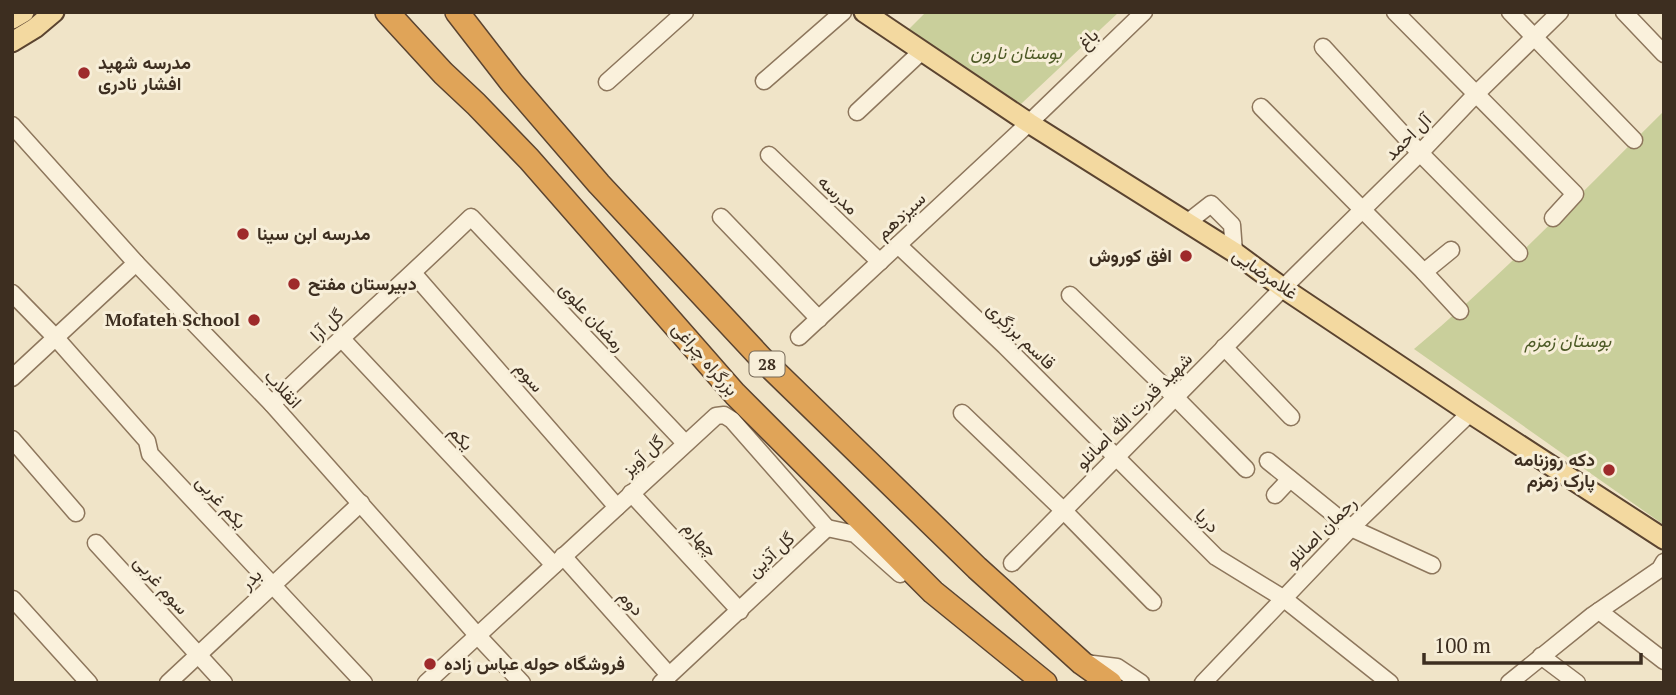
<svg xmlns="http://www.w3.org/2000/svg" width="1676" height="695" font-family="'PT Serif',Vazirmatn,serif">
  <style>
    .green { fill: #c9cf9b }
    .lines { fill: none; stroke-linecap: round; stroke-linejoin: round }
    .minor-casing { stroke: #8d765c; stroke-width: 19 }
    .major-casing { stroke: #5b4430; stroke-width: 23 }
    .highway-casing { stroke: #5b4430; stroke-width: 26 }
    .minor { stroke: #faf1dc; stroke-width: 16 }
    .major { stroke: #f3d9a0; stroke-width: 19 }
    .highway { stroke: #e0a458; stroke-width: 23 }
    .poi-dot { fill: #9e2a2b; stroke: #f7eed8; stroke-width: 2.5 }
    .labels { text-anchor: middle; stroke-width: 6; stroke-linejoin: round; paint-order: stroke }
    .shield { fill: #f7eed8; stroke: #756857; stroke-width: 2 }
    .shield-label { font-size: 16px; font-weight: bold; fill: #3d2e20 }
    .street-label { font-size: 18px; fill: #3d2e20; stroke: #f7eed8 }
    .park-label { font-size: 18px; font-style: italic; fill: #4d5a26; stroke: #f7eed8 }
    .poi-label { font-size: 18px; font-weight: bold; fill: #3d2e20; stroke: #f7eed8; text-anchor: start }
  </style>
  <rect width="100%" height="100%" fill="#f0e4c8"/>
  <g class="green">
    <path d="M926,12H1119L1021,104L909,29Z"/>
    <path d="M1664,111V525L1414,349C1503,275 1582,192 1664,111Z"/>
  </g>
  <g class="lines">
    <defs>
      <g id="minor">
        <path d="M1395,12L1575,194L1553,218"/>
        <path d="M1510,12L1634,140"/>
        <path d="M1624,12L1664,54"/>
        <path d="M1323,47L1420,153L1519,253"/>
        <path d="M764,81L843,12"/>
        <path d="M607,82L685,12"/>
        <path d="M1261,107L1424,272L1460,311"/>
        <path d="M857,112L922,51"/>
        <path d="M12,125L136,263L272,404L477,635L522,683"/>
        <path d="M769,155L880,262"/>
        <path d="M721,217L819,319"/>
        <path d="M1188,222L1211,204L1232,225L1234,252"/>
        <path d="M898,245L1005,346L1216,557L1283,598L1390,683"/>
        <path d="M1424,272L1451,250"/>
        <path d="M413,273L617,507"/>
        <path d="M12,293L56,338L147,441L150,454L364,683"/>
        <path d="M1070,295L1175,397L1246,469"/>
        <path d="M799,337L1029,123L1144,12"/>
        <path d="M341,338L554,565"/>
        <path d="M1224,347L1291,417"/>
        <path d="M12,378L136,263"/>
        <path d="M272,404C337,341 405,281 471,217L685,443"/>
        <path d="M962,413L1063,510L1153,602"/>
        <path d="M12,439L76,513"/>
        <path d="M1268,461L1351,528L1432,565"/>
        <path d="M631,493L740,611"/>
        <path d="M1275,495L1290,479"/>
        <path d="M827,528L855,534L900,574"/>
        <path d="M96,543L224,683"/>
        <path d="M563,556L669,675"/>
        <path d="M1012,563L1283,288L1420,153L1476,94L1560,12"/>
        <path d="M13,599L89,683"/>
        <path d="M1599,611L1664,661"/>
        <path d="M1541,656L1577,683"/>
        <path d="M1085,663L1117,667L1141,683"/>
        <path d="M168,683L361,503"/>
        <path d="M426,683L716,416L724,415L732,420L827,528"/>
        <path d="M661,683L827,528"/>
        <path d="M1203,683L1351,528L1470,413"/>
        <path d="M1509,683L1593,615L1660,569L1664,562"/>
      </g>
      <g id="major">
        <path d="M864,12L1029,123L1234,252L1283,288L1470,413L1664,539"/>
        <path d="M12,19L24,12"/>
        <path d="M12,42L35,28L54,12"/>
      </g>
      <g id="highway">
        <path d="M387,12L443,73L476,104L529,159L735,394L933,592L1045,683"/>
        <path d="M457,12L512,83L599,184L762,359L977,568L1082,663L1110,683"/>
      </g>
    </defs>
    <use href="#minor" class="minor-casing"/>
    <use href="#major" class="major-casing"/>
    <use href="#highway" class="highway-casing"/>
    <use href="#minor" class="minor"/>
    <use href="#major" class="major"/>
    <use href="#highway" class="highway"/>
  </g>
  <g class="poi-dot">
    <circle cx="84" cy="73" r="7"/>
    <circle cx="243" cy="234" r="7"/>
    <circle cx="1186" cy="256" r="7"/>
    <circle cx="294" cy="284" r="7"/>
    <circle cx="254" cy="320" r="7"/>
    <circle cx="1609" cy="470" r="7"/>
    <circle cx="430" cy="664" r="7"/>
  </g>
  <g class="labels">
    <rect class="shield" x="749.5" y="351.5" width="35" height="25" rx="5"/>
    <g class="shield-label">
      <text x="767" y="370">28</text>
    </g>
    <g class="street-label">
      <text transform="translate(1088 39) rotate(-44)" y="6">باغ</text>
      <text transform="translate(1408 137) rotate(-45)" y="6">آل احمد</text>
      <text transform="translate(838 195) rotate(44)" y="6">مدرسه</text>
      <text transform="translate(901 216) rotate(-43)" y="6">سیزدهم</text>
      <text transform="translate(1265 274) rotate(35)" y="6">غلامرضایی</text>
      <text transform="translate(592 317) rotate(47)" y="6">رمضان علوی</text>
      <text transform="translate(327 325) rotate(-43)" y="6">گل آرا</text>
      <text transform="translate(1021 336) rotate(44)" y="6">قاسم برزگری</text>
      <text transform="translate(705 359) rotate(49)" y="6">بزرگراه چراغی</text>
      <text transform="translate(529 377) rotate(49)" y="6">سوم</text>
      <text transform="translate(283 389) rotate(47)" y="6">انقلاب</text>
      <text transform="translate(1134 411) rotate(-45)" y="6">شهید قدرت الله اصانلو</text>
      <text transform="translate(461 438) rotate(47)" y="6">یکم</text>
      <text transform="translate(643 456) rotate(-43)" y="6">گل آویز</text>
      <text transform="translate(221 502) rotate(47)" y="6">یکم غربی</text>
      <text transform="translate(1207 521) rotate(45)" y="6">دریا</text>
      <text transform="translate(1321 532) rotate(-45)" y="6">رحمان اصانلو</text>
      <text transform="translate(700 539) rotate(47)" y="6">چهارم</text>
      <text transform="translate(771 555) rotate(-43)" y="6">گل آذین</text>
      <text transform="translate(251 579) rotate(-43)" y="6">بدر</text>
      <text transform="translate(161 585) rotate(48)" y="6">سوم غربی</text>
      <text transform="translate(631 603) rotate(48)" y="6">دوم</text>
    </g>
    <g class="park-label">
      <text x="1016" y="59">بوستان نارون</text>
      <text x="1568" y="347">بوستان زمزم</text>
    </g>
    <g class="poi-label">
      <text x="98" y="69">مدرسه شهید<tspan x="98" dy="21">افشار نادری</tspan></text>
      <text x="257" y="240">مدرسه ابن سینا</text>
      <text x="1172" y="262" text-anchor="end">افق کوروش</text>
      <text x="308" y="290">دبیرستان مفتح</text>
      <text x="240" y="326" text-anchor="end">Mofateh School</text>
      <text x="1595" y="466" text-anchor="end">دکه روزنامه<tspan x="1595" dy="21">پارک زمزم</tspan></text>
      <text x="444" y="670">فروشگاه حوله عباس زاده</text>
    </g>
  </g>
  <rect width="1676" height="695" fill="none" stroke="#3d2e20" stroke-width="28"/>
  <path d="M1424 653v10h217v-10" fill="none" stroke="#3d2e20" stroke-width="3.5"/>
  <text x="1434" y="653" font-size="21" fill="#3d2e20" stroke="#f7eed8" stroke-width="5" paint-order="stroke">100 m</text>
</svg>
